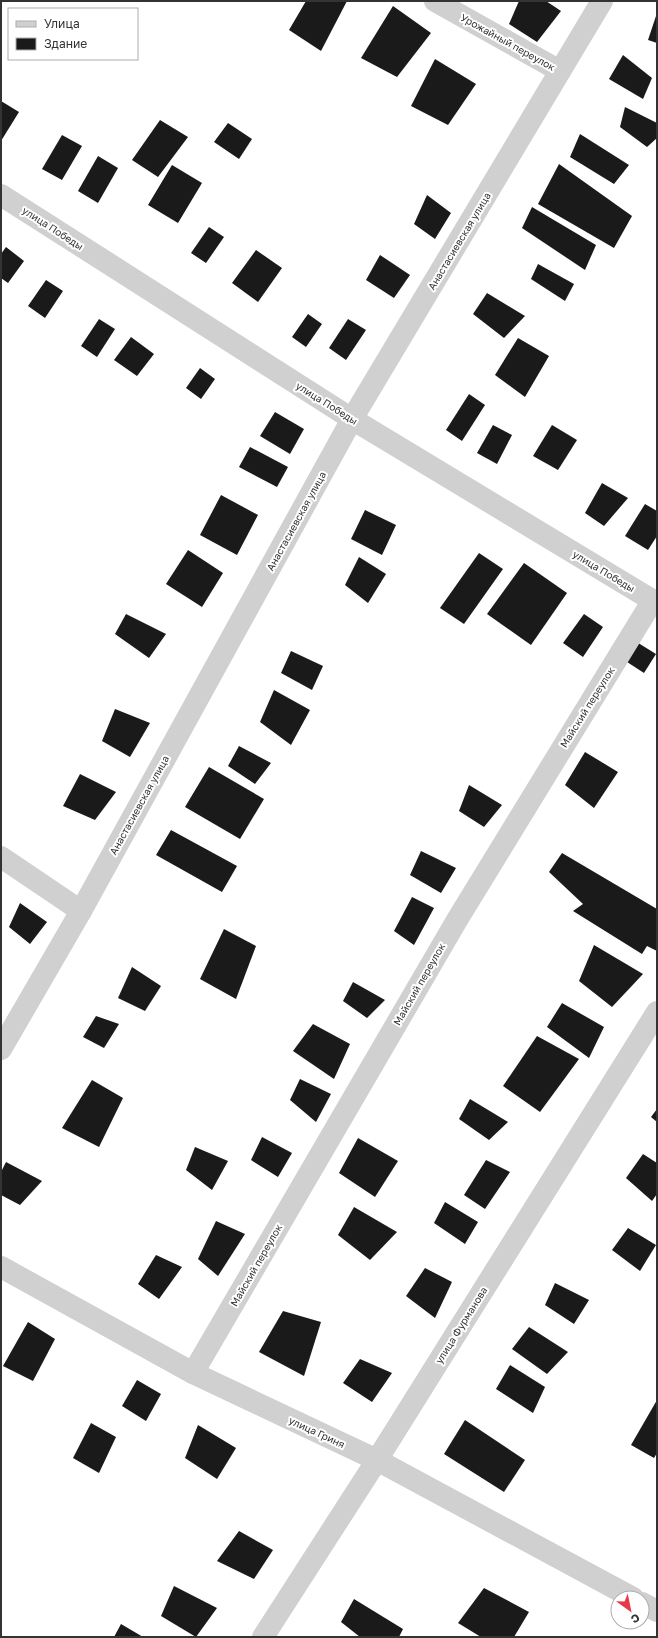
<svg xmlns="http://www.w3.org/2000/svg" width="658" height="1638" font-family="'Golos Text',sans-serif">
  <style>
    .building { fill: #1a1a1a }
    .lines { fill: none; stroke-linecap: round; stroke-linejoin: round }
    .minor { stroke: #d0d0d0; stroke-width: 22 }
    .tertiary { stroke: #d0d0d0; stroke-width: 22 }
    .labels { text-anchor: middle; stroke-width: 4; stroke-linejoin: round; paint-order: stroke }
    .street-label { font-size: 10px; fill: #333; stroke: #fff }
  </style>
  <rect width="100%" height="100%" fill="#fff"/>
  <g class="building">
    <path d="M306,1H347L321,51L289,30Z"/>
    <path d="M519,1H546L561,11L537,42L509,24Z"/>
    <path d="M393,6L431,33L397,77L361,58Z"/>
    <path d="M657,13V43L648,40Z"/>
    <path d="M623,55L652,78L643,99L609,79Z"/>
    <path d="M435,59L476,84L448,125L411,106Z"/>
    <path d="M1,101L19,112L1,141Z"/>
    <path d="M625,107L657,123V138L647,147L620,127Z"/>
    <path d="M160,120L188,137L158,177L132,160Z"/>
    <path d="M228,123L252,139L239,159L214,142Z"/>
    <path d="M580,134L629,165L614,184L570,157Z"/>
    <path d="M62,135L82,146L62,180L42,169Z"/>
    <path d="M98,156L118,168L98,203L78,191Z"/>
    <path d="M559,164L632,216L614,248L538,204Z"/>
    <path d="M172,165L202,183L178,223L148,205Z"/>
    <path d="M427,195L451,213L435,239L414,224Z"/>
    <path d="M532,207L596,245L585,270L522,228Z"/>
    <path d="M209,227L224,237L206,263L191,253Z"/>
    <path d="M6,247L24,261L8,283L1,278V254Z"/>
    <path d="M256,250L282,268L258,302L232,283Z"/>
    <path d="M380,255L410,275L394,298L366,280Z"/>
    <path d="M538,264L574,284L565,301L531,279Z"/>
    <path d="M46,280L63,291L45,318L28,306Z"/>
    <path d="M487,293L525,316L504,338L473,314Z"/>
    <path d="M308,314L322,324L306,347L292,337Z"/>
    <path d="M99,319L115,329L97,357L81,346Z"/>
    <path d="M348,319L366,330L346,360L329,348Z"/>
    <path d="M131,337L154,354L137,376L114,360Z"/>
    <path d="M518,338L549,356L525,397L495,375Z"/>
    <path d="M200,368L215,379L201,399L186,388Z"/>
    <path d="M469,394L485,405L462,441L446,430Z"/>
    <path d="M275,412L304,429L290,454L260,436Z"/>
    <path d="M493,425L512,435L497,464L477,453Z"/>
    <path d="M552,425L577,440L558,470L533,456Z"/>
    <path d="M250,447L288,467L277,487L239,467Z"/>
    <path d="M602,483L628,498L604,526L585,513Z"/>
    <path d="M221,495L258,515L237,555L200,535Z"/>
    <path d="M645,504L657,511V536L648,550L625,536Z"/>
    <path d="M365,510L396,525L382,555L351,539Z"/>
    <path d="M188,550L223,573L202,607L166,584Z"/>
    <path d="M479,553L503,569L464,624L440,608Z"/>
    <path d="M359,557L386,574L368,603L345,585Z"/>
    <path d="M524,563L567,593L531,645L487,614Z"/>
    <path d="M126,614L166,634L149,658L115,634Z"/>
    <path d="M584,614L603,627L583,657L563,643Z"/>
    <path d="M635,641L656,654L644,673L624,660Z"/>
    <path d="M291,651L323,666L312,690L281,673Z"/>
    <path d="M274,690L310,710L291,745L260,722Z"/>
    <path d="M115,709L150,723L130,757L102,741Z"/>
    <path d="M239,746L271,763L255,784L228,766Z"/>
    <path d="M585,752L618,772L594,808L565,785Z"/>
    <path d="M209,767L264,799L240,839L185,807Z"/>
    <path d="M80,774L116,792L95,820L63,806Z"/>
    <path d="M469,785L502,805L484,827L459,811Z"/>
    <path d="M171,830L237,866L222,892L156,855Z"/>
    <path d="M421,851L456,868L441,893L410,875Z"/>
    <path d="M562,853L657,909V951L647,946L642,954L573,911L583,904L549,872Z"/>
    <path d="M412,897L434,908L414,945L394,931Z"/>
    <path d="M20,903L47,922L30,944L9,927Z"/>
    <path d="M224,929L256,946L236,999L200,979Z"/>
    <path d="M594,945L643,974L612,1007L579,981Z"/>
    <path d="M132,967L161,986L145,1011L118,998Z"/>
    <path d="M353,982L385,1000L367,1018L343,1001Z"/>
    <path d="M562,1003L604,1027L589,1058L547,1027Z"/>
    <path d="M96,1016L119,1024L104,1048L83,1037Z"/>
    <path d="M313,1024L350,1044L334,1079L293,1051Z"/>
    <path d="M537,1036L579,1059L540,1112L503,1086Z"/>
    <path d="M300,1079L331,1094L316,1122L290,1100Z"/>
    <path d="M92,1080L123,1098L99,1147L62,1128Z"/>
    <path d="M470,1099L508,1122L489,1140L459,1119Z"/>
    <path d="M657,1109V1122L651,1117Z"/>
    <path d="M262,1137L292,1153L278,1177L251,1160Z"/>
    <path d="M358,1138L398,1161L375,1197L339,1173Z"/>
    <path d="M195,1147L228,1161L212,1190L186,1170Z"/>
    <path d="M643,1154L657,1163V1194L652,1201L626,1178Z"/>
    <path d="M486,1160L510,1172L485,1209L464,1195Z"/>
    <path d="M6,1162L42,1181L20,1205L1,1195V1172Z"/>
    <path d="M445,1202L478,1222L465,1244L434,1223Z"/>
    <path d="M354,1207L397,1232L370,1260L338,1235Z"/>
    <path d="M216,1221L245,1234L218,1276L198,1259Z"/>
    <path d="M628,1228L656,1245L640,1271L612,1250Z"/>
    <path d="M156,1255L182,1267L159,1299L138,1284Z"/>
    <path d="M425,1268L452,1282L435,1318L406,1296Z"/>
    <path d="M555,1283L589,1300L574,1324L545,1305Z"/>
    <path d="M283,1311L321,1322L304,1376L259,1352Z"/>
    <path d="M28,1322L55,1339L33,1381L3,1366Z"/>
    <path d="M529,1327L568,1352L547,1374L512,1349Z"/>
    <path d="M360,1359L392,1373L372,1402L343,1383Z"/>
    <path d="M510,1365L545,1387L533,1413L496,1389Z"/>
    <path d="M137,1380L161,1394L146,1421L122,1406Z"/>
    <path d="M657,1400V1453L654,1458L631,1445Z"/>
    <path d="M465,1420L525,1460L504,1492L444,1454Z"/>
    <path d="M91,1423L116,1437L99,1473L73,1458Z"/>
    <path d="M198,1425L236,1448L217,1479L185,1458Z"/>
    <path d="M239,1531L273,1550L254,1579L217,1561Z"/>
    <path d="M174,1586L217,1608L196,1637L161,1616Z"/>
    <path d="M484,1588L529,1612L514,1637H481L458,1623Z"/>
    <path d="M354,1599L403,1629L399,1637H360L341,1622Z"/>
    <path d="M121,1624L143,1637H114Z"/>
  </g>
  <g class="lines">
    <g class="minor">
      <path d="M435,1L560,71"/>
      <path d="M1,857L81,911"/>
      <path d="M1,1049L81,911L352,419L602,1"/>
      <path d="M1,1267L193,1373L377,1460L633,1598"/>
      <path d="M193,1373L457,920L653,600"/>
      <path d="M642,1603L657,1611"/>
      <path d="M263,1637L377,1460L657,1012"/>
    </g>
    <path class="tertiary" d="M1,195L352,419L657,603"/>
  </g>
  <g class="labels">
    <g class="street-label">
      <text transform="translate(508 42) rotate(29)" y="4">Урожайный переулок</text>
      <text transform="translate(53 228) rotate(33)" y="4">улица Победы</text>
      <text transform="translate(459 241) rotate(-59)" y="4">Анастасиевская улица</text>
      <text transform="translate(327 403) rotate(32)" y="4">улица Победы</text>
      <text transform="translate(296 521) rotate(-61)" y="4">Анастасиевская улица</text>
      <text transform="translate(604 571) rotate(31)" y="4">улица Победы</text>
      <text transform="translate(587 707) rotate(-58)" y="4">Майский переулок</text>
      <text transform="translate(139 805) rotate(-61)" y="4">Анастасиевская улица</text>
      <text transform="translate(419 984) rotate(-60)" y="4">Майский переулок</text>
      <text transform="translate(256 1265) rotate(-60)" y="4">Майский переулок</text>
      <text transform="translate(461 1325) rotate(-58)" y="4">улица Фурманова</text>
      <text transform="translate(317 1432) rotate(25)" y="4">улица Гриня</text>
    </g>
  </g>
  <rect width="658" height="1638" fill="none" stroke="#333333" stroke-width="4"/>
  <rect x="8" y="8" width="130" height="52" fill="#ffffff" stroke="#adadad"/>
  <rect x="16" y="21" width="20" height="6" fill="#d0d0d0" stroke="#adadad"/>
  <text x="44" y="28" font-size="12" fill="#333333">Улица</text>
  <rect x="16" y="38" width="20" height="12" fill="#1a1a1a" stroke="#adadad"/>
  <text x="44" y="48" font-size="12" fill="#333333">Здание</text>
  <g transform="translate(630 1610) rotate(147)"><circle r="19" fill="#ffffff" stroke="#adadad"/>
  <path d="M0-3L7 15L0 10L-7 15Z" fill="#e63946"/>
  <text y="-6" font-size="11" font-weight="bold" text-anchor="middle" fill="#333333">С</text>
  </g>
</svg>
